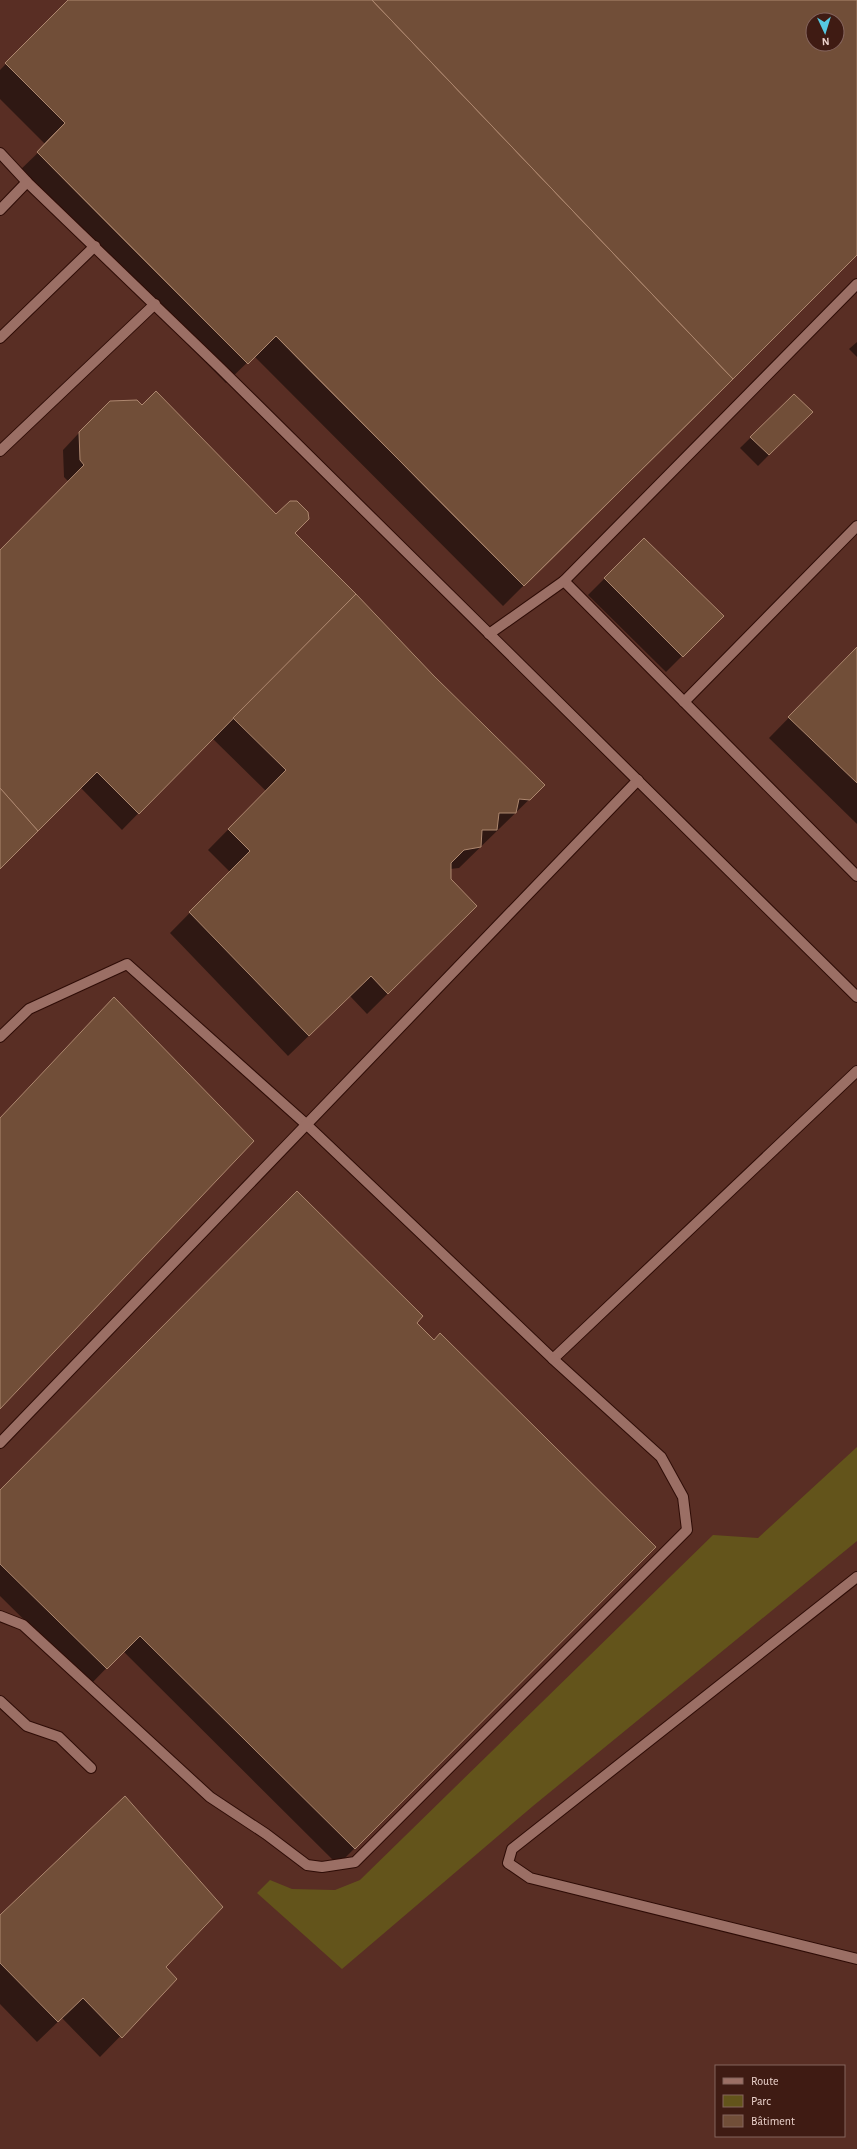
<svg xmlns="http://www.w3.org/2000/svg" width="857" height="2149" font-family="'Alegreya Sans',sans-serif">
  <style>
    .built { fill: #592e24; fill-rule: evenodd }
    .green { fill: #63541b }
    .shadow { fill: #0007; fill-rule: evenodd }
    .building { fill: #714e38; stroke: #ad876f; fill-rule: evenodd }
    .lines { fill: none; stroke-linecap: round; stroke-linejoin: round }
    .minor-casing { stroke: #2e0c06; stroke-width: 12 }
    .minor { stroke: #9b6f65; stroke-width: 10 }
  </style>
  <rect width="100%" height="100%" fill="#4a251d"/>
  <path class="built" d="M0,0H857V2149H0ZM813,20H837V44H813ZM716,2066H844V2136H716Z"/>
  <path class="green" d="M857,1447V1541L533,1806L342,1969L257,1893L270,1880L292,1889L335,1890L360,1880L713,1535L758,1538Z"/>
  <g class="shadow">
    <path d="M69,0H857V254L503,606L254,356L226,383L17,173L46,145L0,99V70ZM813,20H837V44H813Z"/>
    <path d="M857,342V357L849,349Z"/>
    <path d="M794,395L811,412L758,466L740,448Z"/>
    <path d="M93,418L294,533L433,676L544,785L459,868L450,869V879L476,906L367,1014L350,996L288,1056L170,933L230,872L208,850L266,791L212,738L122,830L80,787L0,867V552L69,482L64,477L63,450Z"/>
    <path d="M644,539L722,616L666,672L588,595Z"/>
    <path d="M857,648V824L769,738Z"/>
    <path d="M114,998L0,1407V1119Z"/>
    <path d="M415,1323L654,1547L338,1865L123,1651L90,1685L0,1596V1492Z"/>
    <path d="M0,1917L165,1967L176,1979L100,2057L62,2018L37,2042L0,2004Z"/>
  </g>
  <g class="building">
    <path d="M68,0H857V255L524,586L276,336L248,364L37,152L65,123L5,63ZM813,20H837V44H813Z"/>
    <path d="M68,0H372L733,379L524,586L276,336L248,364L37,152L65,123L5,63Z"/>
    <path d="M68,0H372L733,379L524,586L276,336L248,364L37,152L65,123L5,63Z"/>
    <path d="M372,0H857V255L733,379ZM813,20H837V44H813Z"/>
    <path d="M372,0H857V255L733,379ZM813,20H837V44H813Z"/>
    <path d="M156,391L276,514L290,501H297L308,512L309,519L295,533L356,594L139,814L97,772L38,831L0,788V550L84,465L80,460L79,432L110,401L137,400L142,405Z"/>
    <path d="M794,394L813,412L769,455L750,437Z"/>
    <path d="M644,538L724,616L683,657L604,578Z"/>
    <path d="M356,594L434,676L545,785L530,800L519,799L516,813H499L497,830H482L481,847L464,850L451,863V879L477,906L388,994L371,976L309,1036L189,912L250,851L228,829L286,770L233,718Z"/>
    <path d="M857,647V783L788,717Z"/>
    <path d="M0,788L38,831L0,869Z"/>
    <path d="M114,997L254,1141L0,1409V1118Z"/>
    <path d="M297,1191L423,1316L417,1323L434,1340L440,1333L656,1547L355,1849L140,1636L107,1669L0,1564V1490Z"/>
    <path d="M125,1796L223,1907L166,1967L177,1979L122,2038L83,1998L58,2022L0,1963V1915Z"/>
  </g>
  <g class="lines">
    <defs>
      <g id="minor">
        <path d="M0,153L27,182L218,366L857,997"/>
        <path d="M0,210L27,182"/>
        <path d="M0,338L95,246"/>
        <path d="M0,451L155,304"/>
        <path d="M564,581L857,876"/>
        <path d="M489,634L564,581L857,284"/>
        <path d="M684,702L857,526"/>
        <path d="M0,1037L29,1009L127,964L307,1125L553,1359L857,1071"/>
        <path d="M0,1443L638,780"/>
        <path d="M857,1577L512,1849L508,1863L530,1878L857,1959"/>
        <path d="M0,1616L23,1625L210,1797L266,1834L307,1865L322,1867L355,1862L687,1530L683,1497L661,1457L553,1359"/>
        <path d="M0,1701L27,1726L59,1737L91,1768"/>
      </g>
    </defs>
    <use href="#minor" class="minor-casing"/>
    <use href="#minor" class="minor"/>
  </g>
  <rect x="715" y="2065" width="130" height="72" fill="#3f1b13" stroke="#84645d"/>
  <rect x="723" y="2078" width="20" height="6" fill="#9b6f65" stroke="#84645d"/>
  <text x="751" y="2085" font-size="12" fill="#ebd2cc">Route</text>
  <rect x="723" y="2095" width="20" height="12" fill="#63541b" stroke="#84645d"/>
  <text x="751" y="2105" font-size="12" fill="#ebd2cc">Parc</text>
  <rect x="723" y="2115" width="20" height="12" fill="#714e38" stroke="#84645d"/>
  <text x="751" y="2125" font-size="12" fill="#ebd2cc">Bâtiment</text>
  <g transform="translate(825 32) rotate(176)"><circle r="19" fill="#3f1b13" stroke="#84645d"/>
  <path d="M0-3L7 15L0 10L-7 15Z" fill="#56c9e1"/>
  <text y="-6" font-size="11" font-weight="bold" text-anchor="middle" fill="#ebd2cc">N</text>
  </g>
</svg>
